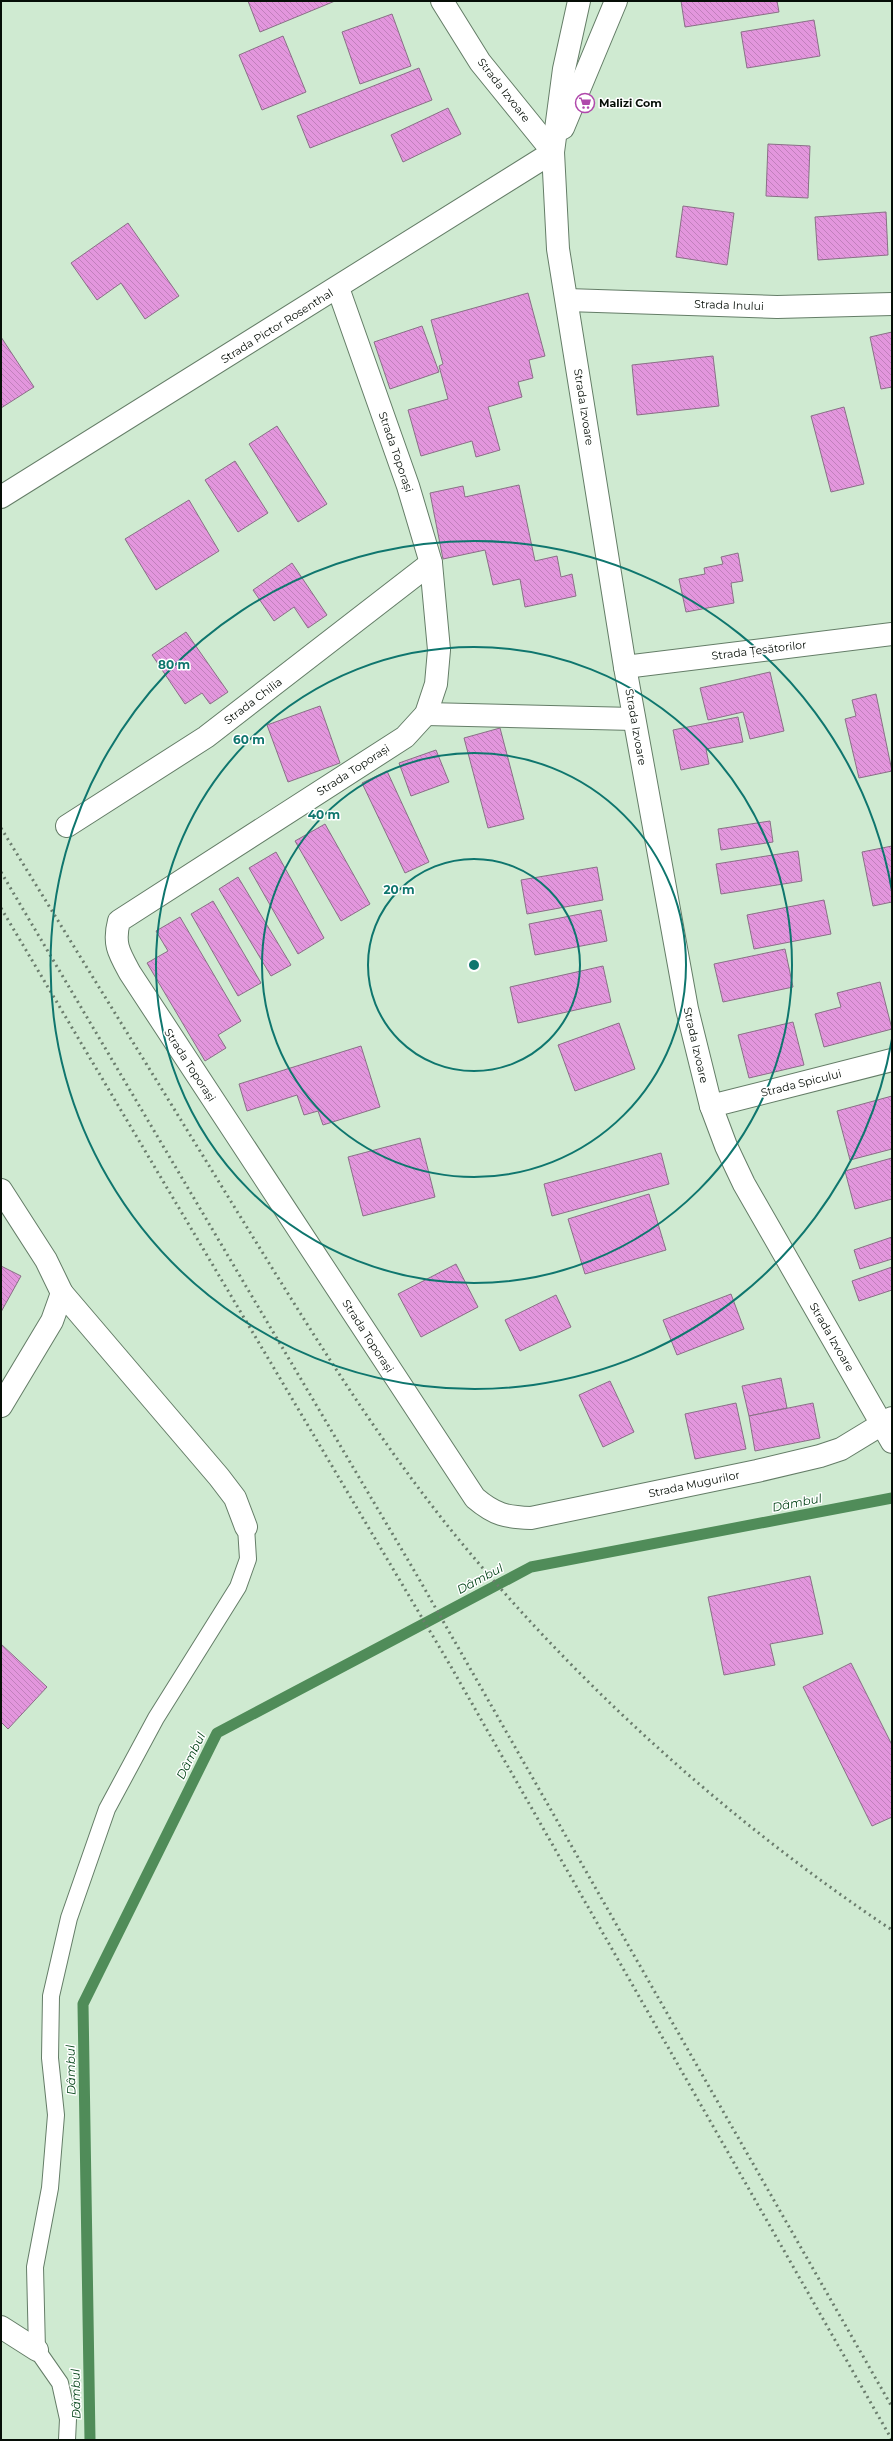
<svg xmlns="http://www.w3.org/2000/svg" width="893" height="2441" font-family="Montserrat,sans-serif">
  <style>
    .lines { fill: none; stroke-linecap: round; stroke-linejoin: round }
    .stream { stroke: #508c59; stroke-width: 11 }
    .building { fill: url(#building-back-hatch); stroke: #897086 }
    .service-casing { stroke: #647d67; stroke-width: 18 }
    .minor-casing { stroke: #647d67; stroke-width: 24 }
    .tertiary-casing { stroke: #647d67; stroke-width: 24 }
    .service { stroke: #fff; stroke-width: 16 }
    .minor { stroke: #fff; stroke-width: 22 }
    .tertiary { stroke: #fff; stroke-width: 22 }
    .rail { stroke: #6b7d6d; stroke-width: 3; stroke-dasharray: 2 4; stroke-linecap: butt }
    .ring { fill: none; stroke: #0f766e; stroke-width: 2 }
    .labels { text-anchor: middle; stroke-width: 3; stroke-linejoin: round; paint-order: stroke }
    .street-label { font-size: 11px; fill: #060e07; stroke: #fff }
    .poi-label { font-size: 11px; font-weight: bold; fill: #060e07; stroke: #fff; text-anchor: start }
    .water-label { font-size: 12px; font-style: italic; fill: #054519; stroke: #fff }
    .centre { fill: #0f766e; stroke: #fff; stroke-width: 2 }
    .ring-label { font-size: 12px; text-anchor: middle; font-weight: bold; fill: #0f766e; stroke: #fff; stroke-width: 3; stroke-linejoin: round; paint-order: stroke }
  </style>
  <defs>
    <pattern id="building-back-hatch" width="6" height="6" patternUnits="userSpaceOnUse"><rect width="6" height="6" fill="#e396dd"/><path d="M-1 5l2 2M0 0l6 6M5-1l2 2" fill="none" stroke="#c180bc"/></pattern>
  </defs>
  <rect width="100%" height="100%" fill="#cfead1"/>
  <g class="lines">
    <path class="stream" d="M90,2440L83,2004L217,1733L531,1567L892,1498"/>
  </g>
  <g class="building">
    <path d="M248,1H335L260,32Z"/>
    <path d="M681,1H777L779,12L685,27Z"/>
    <path d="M392,14L411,66L360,84L342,32Z"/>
    <path d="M814,20L820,56L747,68L741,32Z"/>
    <path d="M283,36L306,92L262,110L239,55Z"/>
    <path d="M419,68L432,100L310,148L297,116Z"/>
    <path d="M448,108L461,134L403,162L391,135Z"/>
    <path d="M768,144L810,146L808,198L766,196Z"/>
    <path d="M683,206L734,213L727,265L676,257Z"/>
    <path d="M886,212L888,255L818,260L815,217Z"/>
    <path d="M128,223L179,296L145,319L121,283L97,300L71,263Z"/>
    <path d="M528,293L545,356L529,360L533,378L518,382L522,397L488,407L500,450L476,457L472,441L421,456L408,410L448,399L439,366L443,364L431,320Z"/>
    <path d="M422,326L439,372L390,389L374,342Z"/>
    <path d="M892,332V387L881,389L870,337Z"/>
    <path d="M1,337L34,387L1,408Z"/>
    <path d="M713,356L719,406L637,415L632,365Z"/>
    <path d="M844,407L864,484L831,492L811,416Z"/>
    <path d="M277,426L327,504L298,522L249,444Z"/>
    <path d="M235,461L268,513L238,532L205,480Z"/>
    <path d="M519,485L535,561L557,556L561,577L572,574L576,596L525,607L520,579L493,585L485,550L443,559L430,493L463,486L465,497Z"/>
    <path d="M189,500L219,551L156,590L125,539Z"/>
    <path d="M738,553L743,581L731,583L734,603L686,612L679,579L705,574L704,568L723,564L721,557Z"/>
    <path d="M292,563L327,615L308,628L294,607L274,621L253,590Z"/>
    <path d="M186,632L228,692L210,704L202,693L185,704L152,655Z"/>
    <path d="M770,672L784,731L750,739L743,712L708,720L700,688Z"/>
    <path d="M876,694L892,771L859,778L845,719L856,716L852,700Z"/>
    <path d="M320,706L340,763L288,782L267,725Z"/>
    <path d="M738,717L743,742L706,749L709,764L681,770L673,730Z"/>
    <path d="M500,728L524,819L488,828L464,738Z"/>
    <path d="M436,750L449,782L411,796L399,763Z"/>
    <path d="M387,771L429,862L405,873L362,783Z"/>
    <path d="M770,821L773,842L721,850L718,829Z"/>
    <path d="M325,824L370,904L341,921L295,841Z"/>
    <path d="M892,846V902L873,906L862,852Z"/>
    <path d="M798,851L802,881L721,894L716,864Z"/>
    <path d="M276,852L324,938L298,954L249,868Z"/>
    <path d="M597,867L603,900L527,914L521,880Z"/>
    <path d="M238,877L291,965L271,976L219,889Z"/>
    <path d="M824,900L831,934L754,949L747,915Z"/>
    <path d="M213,901L261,983L238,996L191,914Z"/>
    <path d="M601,910L607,941L535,955L529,924Z"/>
    <path d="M180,917L241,1021L218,1035L226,1048L205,1061L147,963L168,951L156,931Z"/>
    <path d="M785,949L793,987L723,1002L714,964Z"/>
    <path d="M603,966L611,1002L518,1023L510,987Z"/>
    <path d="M880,982L892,1029L824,1047L815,1014L841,1007L837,993Z"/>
    <path d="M793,1022L804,1065L749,1078L738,1035Z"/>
    <path d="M619,1023L635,1069L575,1091L558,1045Z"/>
    <path d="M361,1046L380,1107L323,1125L318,1111L304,1115L297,1095L247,1111L239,1084Z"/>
    <path d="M892,1096V1149L850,1160L837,1111Z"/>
    <path d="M420,1138L435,1197L363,1216L348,1157Z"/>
    <path d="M661,1153L669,1184L552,1216L544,1184Z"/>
    <path d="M892,1158V1199L855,1209L845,1171Z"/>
    <path d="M649,1194L666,1250L585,1274L568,1219Z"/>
    <path d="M892,1237V1259L860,1269L854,1250Z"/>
    <path d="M456,1264L478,1307L421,1337L398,1294Z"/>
    <path d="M1,1266L21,1276L1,1312Z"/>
    <path d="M892,1267V1290L859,1301L852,1281Z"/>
    <path d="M731,1294L744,1329L677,1355L663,1320Z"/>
    <path d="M556,1295L571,1327L520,1351L505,1320Z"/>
    <path d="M781,1378L787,1408L749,1416L742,1386Z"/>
    <path d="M610,1381L634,1432L603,1447L579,1395Z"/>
    <path d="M736,1403L746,1449L695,1459L685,1414Z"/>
    <path d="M813,1403L820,1438L755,1451L749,1416Z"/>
    <path d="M810,1576L823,1634L770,1644L775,1665L724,1675L708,1597Z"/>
    <path d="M1,1644L47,1687L8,1729L1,1722Z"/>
    <path d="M851,1663L892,1745V1817L872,1826L803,1687Z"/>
  </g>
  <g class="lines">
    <defs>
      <path id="service" d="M67,2440L68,2419L60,2383L37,2350L35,2267L50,2188L56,2115L50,2058L51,1996L69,1918L107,1809L156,1718L238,1587L248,1559L246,1527"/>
      <g id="minor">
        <path d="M338,288L408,486L431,563L439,650L436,684L426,714L405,737L119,921C113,944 119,953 130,973L475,1498C495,1515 506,1517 531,1518L757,1471L820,1456L841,1449L892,1418"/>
        <path d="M567,300L777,307L892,304"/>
        <path d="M1,497L553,152"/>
        <path d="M625,667L892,634"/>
        <path d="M426,714L634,719"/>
        <path d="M67,826L206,737L431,563"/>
        <path d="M711,1106L892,1060"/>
        <path d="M1,1190L46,1260L62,1293L52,1321L1,1406"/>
        <path d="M62,1293L219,1477L235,1498L246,1527"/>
        <path d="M1,2327L37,2350"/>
      </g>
      <g id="tertiary">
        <path d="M442,1L480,62L553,152"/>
        <path d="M579,1L564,69L553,152L558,249L625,667L687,1009L711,1106L726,1146L744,1184L892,1442"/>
        <path d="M563,128L616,1"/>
      </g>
    </defs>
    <use href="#service" class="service-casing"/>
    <use href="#minor" class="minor-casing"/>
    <use href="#tertiary" class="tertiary-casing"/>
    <use href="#service" class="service"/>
    <use href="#minor" class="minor"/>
    <use href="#tertiary" class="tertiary"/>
    <g class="rail">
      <path d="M1,828C79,955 157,1081 235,1208C303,1318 370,1429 451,1530C576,1684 727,1820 892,1930"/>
      <path d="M1,872L415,1572L892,2407"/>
      <path d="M1,908L450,1665L892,2440"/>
    </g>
  </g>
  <g class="ring">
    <circle cx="474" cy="965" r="106"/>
    <circle cx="474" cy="965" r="212"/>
    <circle cx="474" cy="965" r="318"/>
    <path d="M892 1039A424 424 0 1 1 892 891"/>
  </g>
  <defs>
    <symbol id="supermarket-ring" viewBox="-11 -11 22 22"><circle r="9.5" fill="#fff" stroke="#b048ab" stroke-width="1.5"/><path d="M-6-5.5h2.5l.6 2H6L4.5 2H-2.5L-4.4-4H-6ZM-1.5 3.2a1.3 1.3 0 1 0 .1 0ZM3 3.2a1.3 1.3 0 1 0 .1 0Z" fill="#b048ab"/></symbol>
  </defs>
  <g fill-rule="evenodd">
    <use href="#supermarket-ring" x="574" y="92" width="22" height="22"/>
  </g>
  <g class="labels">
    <g class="street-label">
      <text transform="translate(504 90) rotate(52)" y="4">Strada Izvoare</text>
      <text transform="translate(729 305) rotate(2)" y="4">Strada Inului</text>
      <text transform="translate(277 326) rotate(-32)" y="4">Strada Pictor Rosenthal</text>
      <text transform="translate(584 407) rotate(81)" y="4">Strada Izvoare</text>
      <text transform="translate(396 452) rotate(71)" y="4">Strada Toporași</text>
      <text transform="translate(759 650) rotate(-7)" y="4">Strada Țesătorilor</text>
      <text transform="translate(253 701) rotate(-37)" y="4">Strada Chilia</text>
      <text transform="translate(636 727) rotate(80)" y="4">Strada Izvoare</text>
      <text transform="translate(353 770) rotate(-33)" y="4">Strada Toporași</text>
      <text transform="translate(696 1045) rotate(77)" y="4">Strada Izvoare</text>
      <text transform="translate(190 1065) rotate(57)" y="4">Strada Toporași</text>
      <text transform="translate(801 1083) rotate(-14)" y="4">Strada Spicului</text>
      <text transform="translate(368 1336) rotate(57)" y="4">Strada Toporași</text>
      <text transform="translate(832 1337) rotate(60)" y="4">Strada Izvoare</text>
      <text transform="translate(694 1484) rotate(-12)" y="4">Strada Mugurilor</text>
    </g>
    <g class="poi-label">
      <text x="599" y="107">Malizi Com</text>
    </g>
    <g class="water-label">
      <text transform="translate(797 1503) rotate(-11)" y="4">Dâmbul</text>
      <text transform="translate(480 1579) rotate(-28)" y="4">Dâmbul</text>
      <text transform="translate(191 1756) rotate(-64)" y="4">Dâmbul</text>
      <text transform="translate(71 2070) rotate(-91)" y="4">Dâmbul</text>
      <text transform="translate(76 2394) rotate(-91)" y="4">Dâmbul</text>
    </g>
  </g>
  <circle cx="474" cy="965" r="6" class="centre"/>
  <g class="ring-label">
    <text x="174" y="669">80 m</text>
    <text x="249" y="744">60 m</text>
    <text x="324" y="819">40 m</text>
    <text x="399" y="894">20 m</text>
  </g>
  <rect width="893" height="2441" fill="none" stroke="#060e07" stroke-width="4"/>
</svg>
